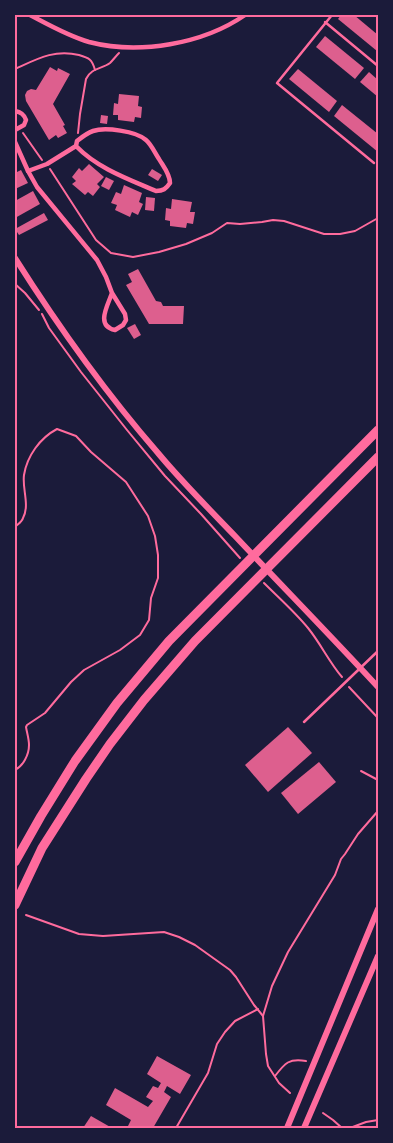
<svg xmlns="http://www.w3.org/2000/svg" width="393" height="1143" font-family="'Golos Text',sans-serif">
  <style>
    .building { fill: #dd5f8e }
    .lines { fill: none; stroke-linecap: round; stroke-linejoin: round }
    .path { stroke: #ff6b9d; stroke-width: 2 }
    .service { stroke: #ff6b9d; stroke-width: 2.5 }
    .minor { stroke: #ff6b9d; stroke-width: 4.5 }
    .secondary { stroke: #ff6b9d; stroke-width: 6 }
    .motorway { stroke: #ff6b9d; stroke-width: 9 }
    .neatline { fill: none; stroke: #ff6b9d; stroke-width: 2 }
  </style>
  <rect width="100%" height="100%" fill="#1b1b3a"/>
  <g class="building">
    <path d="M341,15H354L378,35L377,51L338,19Z"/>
    <path d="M325,36L364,68L355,79L316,47Z"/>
    <path d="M50,67L57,71L58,68L70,74L53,104L65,125L63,126L67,133L58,138L56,135L49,140L26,101L25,95L27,91L31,89L36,90Z"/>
    <path d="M298,69L337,101L329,112L289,79Z"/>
    <path d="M369,72L378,80V97L360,82Z"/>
    <path d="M119,94L139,96L138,106L142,107L141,118L135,117L134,122L118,120V115H113L114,103L118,104Z"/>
    <path d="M342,105L378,134V152L334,116Z"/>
    <path d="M101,115L108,116L107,124L100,123Z"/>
    <path d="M89,164L104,177L97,184L100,187L93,196L88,192L85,195L72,184L76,181L72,177L79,168L82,171Z"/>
    <path d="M152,169L162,175L158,181L148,175Z"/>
    <path d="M21,170L28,183L15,189V173Z"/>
    <path d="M106,177L114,181L109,190L101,186Z"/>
    <path d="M124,185L142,193L139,202L143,204L138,215L132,212L130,217L115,210L117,205L111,203L116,192L121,194Z"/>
    <path d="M33,191L40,204L15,218V201Z"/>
    <path d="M146,197L155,198L154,211L145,210Z"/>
    <path d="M172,199L192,202L190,212H195L193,224L187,223L186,228L170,226V221L165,220L166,208L171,209Z"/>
    <path d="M44,213L48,220L19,235L15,229Z"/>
    <path d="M138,269L156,301L161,302L163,306H184L183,324H149L126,285L132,282L128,274Z"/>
    <path d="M135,324L141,335L134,339L127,328Z"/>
    <path d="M288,727L312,753L268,792L245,765Z"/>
    <path d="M319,762L336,782L298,814L281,793Z"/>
    <path d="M157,1056L191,1075L180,1094L167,1086L164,1092L171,1097L153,1128H127L131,1120L106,1105L115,1088L148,1107L153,1101L146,1097L153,1086L158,1088L161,1083L147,1074Z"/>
    <path d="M91,1116L112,1128H83Z"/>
  </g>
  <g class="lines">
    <g class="path">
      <path d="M15,69C37,59 54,49 79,55C89,58 92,59 95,70"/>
      <path d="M23,133L42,160"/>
      <path d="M78,133L80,114L86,79C91,68 102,69 110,63C113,60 116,56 119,53"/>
      <path d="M50,169L96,240L111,253L133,257L159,252L186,244L212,233L227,223L240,224L262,222L273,220L284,221L324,234H340L355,231L378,218"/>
      <path d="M15,284L25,293L39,310"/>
      <path d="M42,314L49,328L81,372L127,430L165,476L201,514L240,558"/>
      <path d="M15,527C18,524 22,522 23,518C30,505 22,489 24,475C27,456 40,438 57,429L76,436L91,452L126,482L148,516L155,536L158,555V578L151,598L149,620L140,635L120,650L84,670L71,682L45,713L27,725L26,727C27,733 29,739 29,745C29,755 23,766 15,770"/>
      <path d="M264,583C279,598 295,612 308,628C321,644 329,662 342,677"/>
      <path d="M349,687L378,718"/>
      <path d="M361,771L378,780"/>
      <path d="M26,915L79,934L103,936L164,932L179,937L195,945L230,970L236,977L254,1005L263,1016"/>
      <path d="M275,1076C285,1063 289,1058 306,1061"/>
      <path d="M290,1093L279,1083L268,1066L266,1054L263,1016L272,986L288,952L335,875L341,859L345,854L358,834L378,811"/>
      <path d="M323,1113L333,1120L342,1128"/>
      <path d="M176,1128L208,1073L217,1044L225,1032L235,1021L258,1009"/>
      <path d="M350,1128L366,1122L378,1120"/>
    </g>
    <g class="service">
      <path d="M332,15L277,83L374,163"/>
      <path d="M325,22L378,66"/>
      <path d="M304,722L378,651"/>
    </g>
    <g class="minor">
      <path d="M30,15C49,25 68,36 89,42C139,55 203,44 245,15"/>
      <path d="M15,111C21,112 24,114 26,120L24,125L15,130"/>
      <path d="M15,142L28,171L37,187L97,260L106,277L112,293L125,314L126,320L123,325L115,330C95,326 108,305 112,293"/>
      <path d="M28,171L47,164L76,146L77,141C82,137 87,133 93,131C105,127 136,131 146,140C151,144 155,153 159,159C163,166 170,174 170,183C166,189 163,191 156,191C128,179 97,168 76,146"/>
    </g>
    <g class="secondary">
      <path d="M15,258C58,326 105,392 158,453C182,482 209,509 235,536C283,587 331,636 378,687"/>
      <path d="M287,1128L378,909"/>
      <path d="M304,1128L378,956"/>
    </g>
    <g class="motorway">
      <path d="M15,862L41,816L75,761L117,703L169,641L378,430"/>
      <path d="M15,905L42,848L86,779L110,744L144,700L195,641L378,457"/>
    </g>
  </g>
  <rect width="393" height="1143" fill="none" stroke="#1b1b3a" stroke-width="32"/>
  <rect x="16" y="16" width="361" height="1111" class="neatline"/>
</svg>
